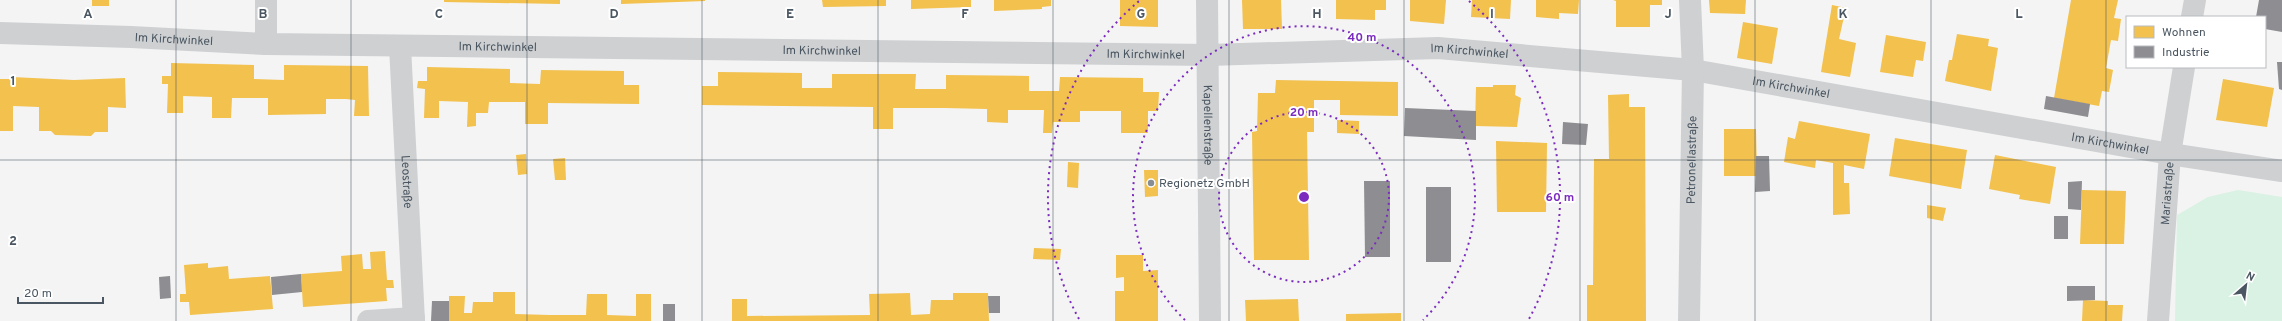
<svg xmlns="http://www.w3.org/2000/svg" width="2282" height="321" font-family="Overpass,sans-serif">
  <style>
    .green { fill: #d9f2e3 }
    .homes { fill: #f2c14e }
    .industry { fill: #8d8d92 }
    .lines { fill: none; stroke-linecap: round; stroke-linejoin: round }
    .minor { stroke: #ced0d2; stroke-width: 22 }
    .grid { fill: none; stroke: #4a5661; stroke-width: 1; stroke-opacity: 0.55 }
    .ring { fill: none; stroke: #7b2cbf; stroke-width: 2; stroke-dasharray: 2 4 }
    .poi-dot { fill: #868d94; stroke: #fff; stroke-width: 1.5 }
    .labels { text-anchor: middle; stroke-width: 4; stroke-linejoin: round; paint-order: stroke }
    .street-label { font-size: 12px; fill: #4a5661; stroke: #fff }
    .poi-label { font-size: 12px; fill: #4a5661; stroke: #fff; text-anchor: start }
    .grid-label { font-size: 13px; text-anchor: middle; font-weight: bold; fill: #4a5661; stroke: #fff; stroke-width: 4; stroke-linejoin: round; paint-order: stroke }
    .centre { fill: #7b2cbf; stroke: #fff; stroke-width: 2 }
    .ring-label { font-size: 12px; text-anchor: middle; font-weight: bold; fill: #7b2cbf; stroke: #fff; stroke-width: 4; stroke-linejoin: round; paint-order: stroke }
  </style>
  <rect width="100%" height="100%" fill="#f4f4f4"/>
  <path class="green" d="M2238,190L2282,197V321H2175L2177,215L2208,197Z"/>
  <g class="homes">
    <rect x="92" y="0" width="17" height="6"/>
    <path d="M444,0H560V4L444,2Z"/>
    <path d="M621,0H705V1L621,4Z"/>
    <path d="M822,0H886V6L823,7Z"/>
    <path d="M911,0H971V7L911,9Z"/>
    <path d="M994,0H1051V6L1042,7V9L994,11Z"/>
    <path d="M1120,0H1158V27L1120,26Z"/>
    <path d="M1242,0H1281L1282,29H1243Z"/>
    <path d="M1336,0H1386V10H1375V20L1336,19Z"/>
    <path d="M1410,0H1446L1444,24L1410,21Z"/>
    <path d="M1472,0H1511L1510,19L1471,17Z"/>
    <path d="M1536,0H1579L1578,14L1559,13V19L1536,17Z"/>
    <path d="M1613,0H1662V5H1650V27H1616V1Z"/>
    <path d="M1709,0H1746L1745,14L1710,13Z"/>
    <path d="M2071,0H2118L2114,18L2121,19L2118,41L2111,40L2106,68L2113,70L2109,92L2102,91L2099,106L2054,98Z"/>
    <path d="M1832,5L1846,8L1839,39L1856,43L1850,77L1821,72Z"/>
    <path d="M1743,22L1778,28L1772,64L1737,58Z"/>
    <path d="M1957,34L1989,39L1988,46L1998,48L1991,91L1945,81L1949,60H1952Z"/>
    <path d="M1886,35L1926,42L1923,61L1916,60L1913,77L1880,72Z"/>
    <path d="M171,63L254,65V79L284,80V65L368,66L369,116H354L355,100L346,99H326V114L268,115V98H232L231,118H212V97L183,96V113H167L168,84H162V76H171Z"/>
    <path d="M427,67L510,69V83L540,84L541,70L624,71V85H639V104L548,103V124H525V102H489L488,113H476V126L467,127L468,102L439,101V118H424L425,89L417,88L418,81H427Z"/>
    <path d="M718,72L802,73V88H832V74H916L915,89H946V75L1029,76V91H1059L1060,77L1143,78V92H1159L1158,111H1148V133H1121V111H1080V122H1053L1052,133H1043L1044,110H1008V123L987,122V109L945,108H893V129H873V107L702,105V86H718Z"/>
    <path d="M12,77L74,80L125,78L126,108L108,107V132H95L91,136L55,135L51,131H39V107L13,106V131H0V79H12Z"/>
    <path d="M2223,79L2274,88L2267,127L2216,120Z"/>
    <path d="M1276,80L1398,82V116L1340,115V100H1314V132H1307L1309,260H1254L1252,132L1257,131L1258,93H1275Z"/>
    <path d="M1493,85H1516L1515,95L1521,98L1517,127L1475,126L1476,87H1493Z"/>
    <path d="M1629,94V107H1645L1646,321H1587V285H1593L1594,159H1609L1608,95Z"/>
    <path d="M1337,120L1359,121V134L1337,133Z"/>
    <path d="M1799,121L1870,134L1864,169L1844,165V183H1849L1850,214L1833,215V163L1816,160L1815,168L1784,162L1788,137L1795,139Z"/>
    <path d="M1724,129H1756L1757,176H1724Z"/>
    <path d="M1895,138L1967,150L1961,189L1889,176Z"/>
    <path d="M1496,141L1547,143L1546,212H1497Z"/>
    <path d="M526,154L527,174L518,175L516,155Z"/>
    <path d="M1995,155L2056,167L2050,204L2019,199L2020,195L1989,189Z"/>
    <path d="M565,158L566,180H555L553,159Z"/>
    <path d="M1068,162L1079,163L1078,188L1067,187Z"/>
    <path d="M1144,170H1158V196L1145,197Z"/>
    <path d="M2082,190L2126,191L2124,244H2080Z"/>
    <path d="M1927,205L1946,208L1943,221L1927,218Z"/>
    <path d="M1034,248L1061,249L1060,260L1033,259Z"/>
    <path d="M385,251L387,280H393L394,288H386L387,301L303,307L301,274L342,271L341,256L362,254L363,269H371L370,252Z"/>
    <path d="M1116,255H1143V271L1158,270V321H1115V291H1124V277L1116,278Z"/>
    <path d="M208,263V268L228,266L229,279L270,276L273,309L190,315L189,302H180V294H186L184,265Z"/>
    <path d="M493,292H515V314L550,315H586L587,294H607V315L636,316V294H651V321H449V296H465L464,313H472L473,302H493Z"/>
    <path d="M910,293L911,315L930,314L931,300H953V293H988L989,321H732V299H747V316L870,315L869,294Z"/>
    <path d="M1298,299L1299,321H1246L1245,300Z"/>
    <path d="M2083,300L2108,301V305H2123L2122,321H2082Z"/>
    <path d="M1401,313V321H1346V314Z"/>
  </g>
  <g class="industry">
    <path d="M2259,0H2282V32L2265,29V17H2256Z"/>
    <path d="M2277,62H2282V90L2279,89Z"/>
    <path d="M2046,96L2090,104L2088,117L2044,109Z"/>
    <path d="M1405,108L1476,111V140L1404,136Z"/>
    <path d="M1563,122L1588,124L1586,145L1562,144Z"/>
    <path d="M1756,156H1769L1770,191L1755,192Z"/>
    <path d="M1364,181H1390V257H1365Z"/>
    <path d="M2082,181L2081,210L2068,209V182Z"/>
    <rect x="1426" y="187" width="25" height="75"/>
    <rect x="2054" y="216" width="14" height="23"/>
    <path d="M301,274L302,292L272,295L271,277Z"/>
    <path d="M170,276L171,298L160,299L159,277Z"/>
    <path d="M2067,286H2095V300L2067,301Z"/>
    <path d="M988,296H1000V313H989Z"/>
    <path d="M432,301H449V321H431Z"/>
    <rect x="663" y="304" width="12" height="17"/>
  </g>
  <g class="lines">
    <g class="minor">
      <path d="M266,0V44"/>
      <path id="s1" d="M1207,0L1210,321"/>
      <path d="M2192,17L2195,0"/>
      <path id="s2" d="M0,33L131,37L266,44L1209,55L1438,48L1693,70L2170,154L2282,171"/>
      <path id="s3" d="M400,46L414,321"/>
      <path d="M368,321L414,318"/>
      <path id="s4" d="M1689,321L1693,70L1690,0"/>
      <path id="s5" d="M2158,321L2170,154L2184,67"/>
    </g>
  </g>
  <path class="grid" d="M176,0V321M351,0V321M527,0V321M702,0V321M878,0V321M1053,0V321M1229,0V321M1404,0V321M1580,0V321M1755,0V321M1931,0V321M2106,0V321M0,160H2282"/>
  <g class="ring">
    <circle cx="1304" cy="197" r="85"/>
    <path d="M1185 320A171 171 0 1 1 1423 320"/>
    <path d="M1079 319A256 256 0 0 1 1139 1M1469 1A256 256 0 0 1 1529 319"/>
  </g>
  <circle class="poi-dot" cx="1151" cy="183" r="4"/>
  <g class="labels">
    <g class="street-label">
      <text dy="4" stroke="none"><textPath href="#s2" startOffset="174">Im Kirchwinkel</textPath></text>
      <text dy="4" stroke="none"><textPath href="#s2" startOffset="498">Im Kirchwinkel</textPath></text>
      <text dy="4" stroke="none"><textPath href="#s2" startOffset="822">Im Kirchwinkel</textPath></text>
      <text dy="4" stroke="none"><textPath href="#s2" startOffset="1470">Im Kirchwinkel</textPath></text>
      <text dy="4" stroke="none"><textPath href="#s2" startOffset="1146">Im Kirchwinkel</textPath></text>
      <text dy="4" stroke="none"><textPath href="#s2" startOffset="1794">Im Kirchwinkel</textPath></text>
      <text dy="4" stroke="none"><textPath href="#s1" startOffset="125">Kapellenstraße</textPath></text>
      <text dy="4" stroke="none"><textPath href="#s2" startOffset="2118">Im Kirchwinkel</textPath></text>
      <text dy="4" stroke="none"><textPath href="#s4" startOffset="161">Petronellastraße</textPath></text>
      <text dy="4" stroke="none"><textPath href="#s3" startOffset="136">Leostraße</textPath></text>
      <text dy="4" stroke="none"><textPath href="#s5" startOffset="128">Mariastraße</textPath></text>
    </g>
    <g class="poi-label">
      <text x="1159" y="187">Regionetz GmbH</text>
    </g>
  </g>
  <g class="grid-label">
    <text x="88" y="18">A</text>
    <text x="263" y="18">B</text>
    <text x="439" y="18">C</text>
    <text x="614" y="18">D</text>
    <text x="790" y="18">E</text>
    <text x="965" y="18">F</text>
    <text x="1141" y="18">G</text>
    <text x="1317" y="18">H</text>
    <text x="1492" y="18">I</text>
    <text x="1668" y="18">J</text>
    <text x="1843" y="18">K</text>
    <text x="2019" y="18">L</text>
    <text x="13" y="85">1</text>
    <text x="13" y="245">2</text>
  </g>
  <circle cx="1304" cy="197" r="6" class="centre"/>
  <g class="ring-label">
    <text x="1362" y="41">40 m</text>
    <text x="1304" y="116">20 m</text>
    <text x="1560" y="201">60 m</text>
  </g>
  <rect x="2126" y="16" width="140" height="52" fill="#ffffff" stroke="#b7bbc0"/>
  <rect x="2134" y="26" width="20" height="12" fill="#f2c14e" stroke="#b7bbc0"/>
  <text x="2162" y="36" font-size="12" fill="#4a5661">Wohnen</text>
  <rect x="2134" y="46" width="20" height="12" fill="#8d8d92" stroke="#b7bbc0"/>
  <text x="2162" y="56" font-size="12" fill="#4a5661">Industrie</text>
  <g transform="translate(2246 285) rotate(28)" stroke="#ffffff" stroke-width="3" paint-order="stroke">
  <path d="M0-3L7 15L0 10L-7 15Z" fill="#4a5661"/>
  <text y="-6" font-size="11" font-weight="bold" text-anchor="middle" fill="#4a5661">N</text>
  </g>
  <path d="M18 297v6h85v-6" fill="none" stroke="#4a5661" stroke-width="2"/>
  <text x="24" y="297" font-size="12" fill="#4a5661" stroke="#ffffff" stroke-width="3" paint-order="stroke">20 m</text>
</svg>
